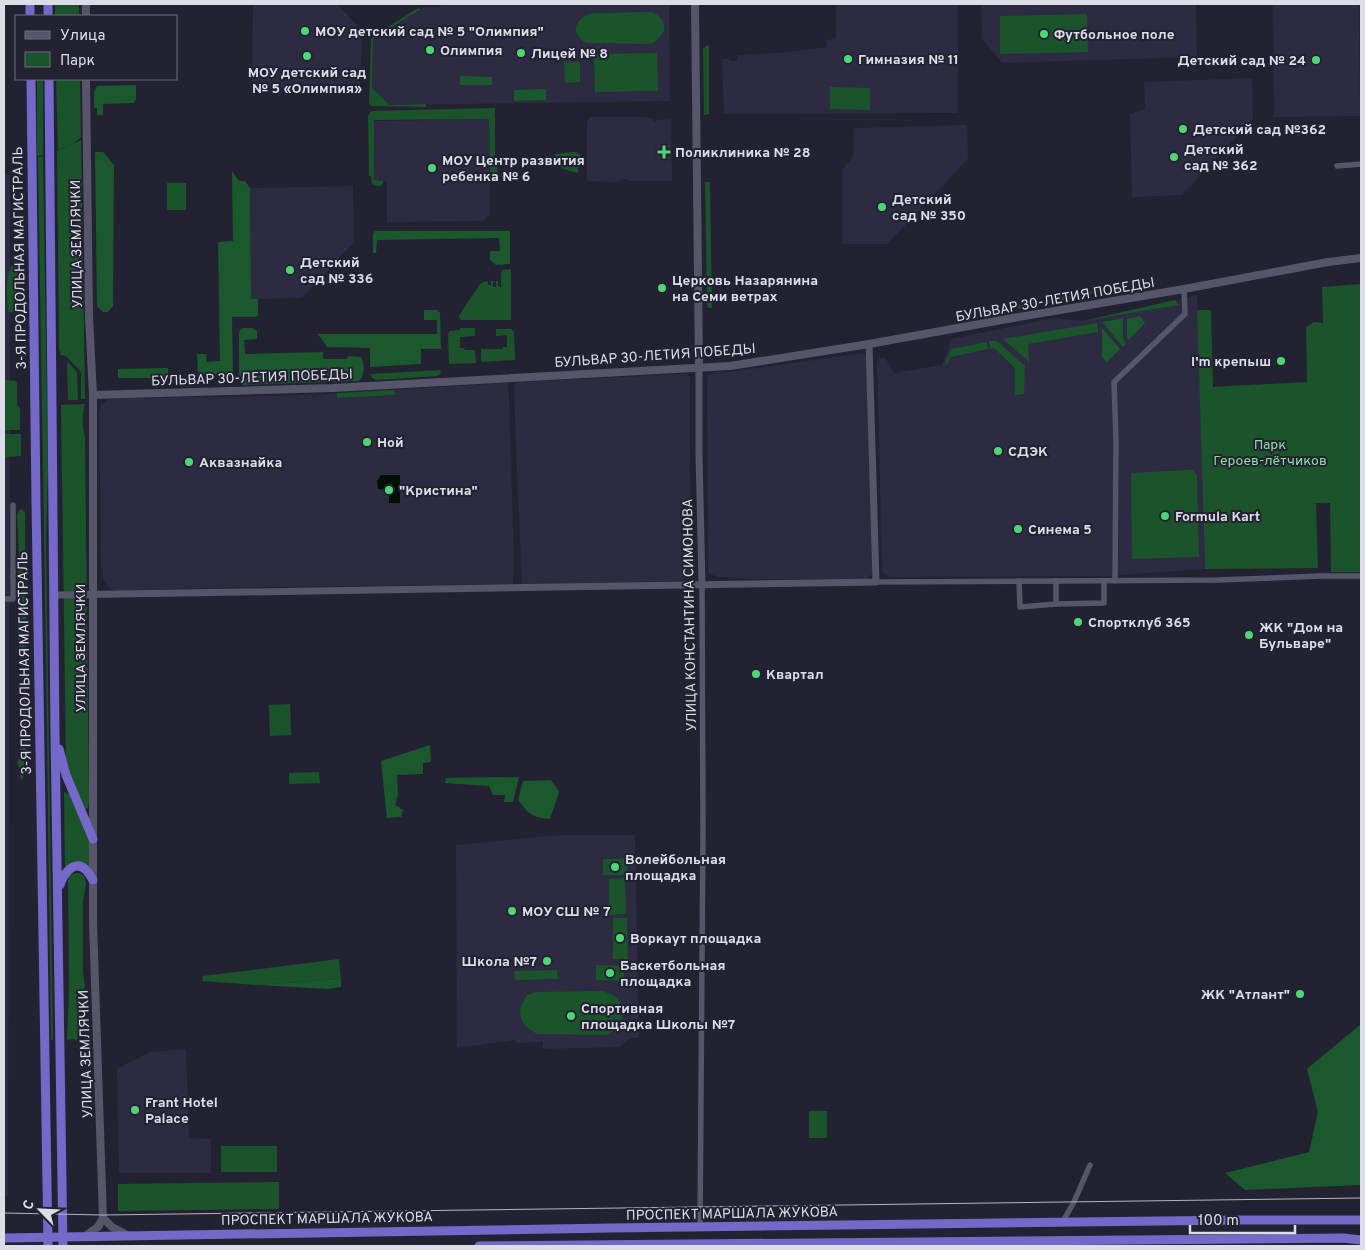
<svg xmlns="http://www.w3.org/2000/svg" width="1365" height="1250" font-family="Overpass,sans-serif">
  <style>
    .built { fill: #2c2b41 }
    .green { fill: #1b532b }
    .forest { fill: #1b582d }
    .water { fill: #010f04 }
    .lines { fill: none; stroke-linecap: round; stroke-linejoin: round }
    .minor { stroke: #565569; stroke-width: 5.5 }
    .tertiary { stroke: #565569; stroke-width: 7 }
    .secondary { stroke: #565569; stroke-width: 8 }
    .trunk { stroke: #7468c8; stroke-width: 9 }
    .tram { stroke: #b4b4c0; stroke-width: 1 }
    .poi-dot { fill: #4ed675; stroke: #232233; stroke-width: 2 }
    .labels { text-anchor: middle; stroke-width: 4; stroke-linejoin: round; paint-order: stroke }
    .poi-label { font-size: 14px; font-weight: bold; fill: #dddde8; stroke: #232233; text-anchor: start }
    .street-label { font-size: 14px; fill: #dddde8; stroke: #232233 }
    .park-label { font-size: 14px; fill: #8bdf9d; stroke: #232233 }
  </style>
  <rect width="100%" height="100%" fill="#232233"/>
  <g class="built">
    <path d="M253,4H337L357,25L362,39L360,93H252Z"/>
    <path d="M442,4H669L670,101L390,105L372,88L373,39L424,7H440Z"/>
    <path d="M836,4H958V113L724,114L722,59H729V61H737V55L779,53L827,47L826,40L836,39Z"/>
    <path d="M981,4H1196L1197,57L1002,63L982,39Z"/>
    <path d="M1273,4H1359L1360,116L1274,117Z"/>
    <path d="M1252,78L1253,119L1182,195L1132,197L1130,114L1145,109L1144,82Z"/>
    <path d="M590,117H646L653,119V122H656V120L671,119L672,181H631L627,179H621L618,182L588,181L587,179V122Z"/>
    <path d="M489,119L490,214L483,221L387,222V181H374V121Z"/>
    <path d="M967,125L968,159L887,244H842V170L853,157L854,128Z"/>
    <path d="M4,175H10L8,1196H4Z"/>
    <path d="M353,186L354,242L302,298L251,299L250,188Z"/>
    <path d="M1197,295L1205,569L1106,576L893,577H889L883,573L882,566L877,363L879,359L883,358L886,359L894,373L942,365L952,339L1053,318L1083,321Z"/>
    <path d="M863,353L867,358L873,573L868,578L865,579H753L717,577L709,573L708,568L707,382L708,376L715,372H729Z"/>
    <path d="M684,374H687L690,377V467L693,570L690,577L682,581L522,584L516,448L514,384L516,383L519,382Z"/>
    <path d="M506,383L508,385L509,395L514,563L513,584L198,588L117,591L109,588L103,579L101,559L99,412L101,406L107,400L114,398L230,397L329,394Z"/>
    <path d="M561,835H635L639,1038H630L620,1047L543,1049V1042L516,1043V1040L457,1048L456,845Z"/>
    <path d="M186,1049L189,1138L211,1139V1173H119L117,1069L150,1052Z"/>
  </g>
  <g class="green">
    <rect x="55" y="4" width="24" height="12"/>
    <path d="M418,8L421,9L373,39L372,88L390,105L426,104V107L371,106L369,103L371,40L372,37Z"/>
    <path d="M651,12C671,20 667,36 650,44L586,43C568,33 576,17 593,13Z"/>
    <path d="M1087,14L1088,52L1000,54V16Z"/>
    <path d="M709,45V114L704,115L703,49L706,46Z"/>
    <path d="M657,53L658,91L595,92L594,54Z"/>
    <path d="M564,62H580V82L565,83Z"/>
    <path d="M37,79H43V155L37,156Z"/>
    <path d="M56,79H80L81,137C76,143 65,148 58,150Z"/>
    <path d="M830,87L870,88V110L830,109Z"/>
    <path d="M495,108V157L498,160L497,180H490L489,119L374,120V180L383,181V183L380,186H376L372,184L371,176H369L368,116L371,111Z"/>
    <path d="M81,140L85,399H81V372L66,356L61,355L59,349L57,151Z"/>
    <path d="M575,152L579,154L582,158L578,159V173C568,171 552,167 555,154Z"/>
    <path d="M43,156L48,471L46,538L53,1040H51L46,664L38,157Z"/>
    <path d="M705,182H710L712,308H709L707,306Z"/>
    <rect x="167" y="183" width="19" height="27"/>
    <path d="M16,259H19V261L20,306L15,312H8C7,293 4,274 16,259Z"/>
    <path d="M511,269V320H461L459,317L460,314L480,284L483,282L488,281V285H491V281H493V287H496V281H498V286L501,287V272L503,270Z"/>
    <path d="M1361,284V572H1331L1330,503H1316L1318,568L1205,569L1197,310H1211L1213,387L1307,382L1306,327L1314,322L1323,323L1322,287Z"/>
    <path d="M1093,291L1090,295L1087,296L1021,309L1018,308L1016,306Z"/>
    <path d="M1175,300L1179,305L1083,321Z"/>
    <path d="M1097,323L1098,332L1028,344L1029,362L1003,339Z"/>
    <path d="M460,328H475V336L460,337V348H464L465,350H475L476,363L449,364L448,334L450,331L460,330Z"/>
    <path d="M496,329H511L514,332L515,360L481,362V349H503V347H507V335L496,336Z"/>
    <path d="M989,341H997L1025,366L1024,394L1015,395V368L994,348L990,349Z"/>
    <path d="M987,342L988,349L950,357L947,365L945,364L951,349Z"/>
    <path d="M67,361L77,372L78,400H68Z"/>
    <path d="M441,370L440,374L437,376L376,380L372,378L370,374Z"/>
    <path d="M4,380L16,381L17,383V405L20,408V430H4Z"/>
    <path d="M394,390L395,395L337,398V393Z"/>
    <path d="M85,404C82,415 82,426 85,437L89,802L88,808L86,809L84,808L66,765L61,405Z"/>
    <path d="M4,434H21V456L4,457Z"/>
    <path d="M1188,470H1193L1197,475L1199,557L1132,559L1131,473Z"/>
    <path d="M21,509L23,510L25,512V556H19L17,515L19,511Z"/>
    <path d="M18,559H25L26,608L18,609Z"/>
    <path d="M19,611H26V772L21,781L18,763L21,742L22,651C15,642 18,623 19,611Z"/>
    <path d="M290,704L291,735L270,736L269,705Z"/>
    <path d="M319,772L320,783L289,784V773Z"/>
    <path d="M64,792L69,794L88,837L90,843V869C80,865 74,860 65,868Z"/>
    <rect x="603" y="859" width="24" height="16"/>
    <path d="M76,873H80L84,876L86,884L83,902V972L85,987L80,997L77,1041L74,1039L67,1040L69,987L68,882C68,876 71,874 76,873Z"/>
    <path d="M625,878L626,914L609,915V879Z"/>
    <path d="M613,918H627L628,959H613Z"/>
    <path d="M339,959L341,979L256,985L202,981L203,976Z"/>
    <path d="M596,965L624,966V981L596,980Z"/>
    <path d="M557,970L558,979L515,980L514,971Z"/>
    <path d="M602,991C606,992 611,994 614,996C618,998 620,1002 621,1006C625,1019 618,1028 608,1035L537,1034L526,1027L521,1019L520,1013L521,1006L527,995L537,992Z"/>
    <rect x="809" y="1111" width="18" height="27"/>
    <rect x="221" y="1146" width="56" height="26"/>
    <path d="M279,1182V1209L118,1211V1184Z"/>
  </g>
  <g class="forest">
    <path d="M460,76L492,77V85H460Z"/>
    <path d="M136,85V99L134,103L103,104V115H97V108H94V92L97,86Z"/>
    <path d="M546,89V100L514,101V90Z"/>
    <path d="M95,152H103L114,165L113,306L108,312H103L97,306Z"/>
    <path d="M232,171L239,181H245L250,188L251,299H258V315L256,317H232L233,374H198L197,354H206L207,362L220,361L218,242L233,241Z"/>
    <path d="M375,231H510V264L496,265L490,260V251H500L499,238L377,240L376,253H373V234Z"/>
    <path d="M424,310H437L440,313L441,349H421V364L370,367V348L327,347L321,338L317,334H437V320H424Z"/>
    <path d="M1140,316L1145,323L1129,340L1127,337V319Z"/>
    <path d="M1123,318V340L1126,344L1123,347L1102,322Z"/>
    <path d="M243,328H252L257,331V339L244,340L245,354L323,352V359H346L349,356L361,357C365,364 365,375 359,381L242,385L239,380V333L240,330Z"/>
    <path d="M1102,328L1120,349L1107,362L1102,357Z"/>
    <path d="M168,368V378H118V369Z"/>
    <path d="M430,745L431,762L423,763V774L397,775L398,795L395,805L403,810L401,817L387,818L381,761Z"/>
    <path d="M519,777L513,802H504L505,795H493L489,786L445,783L446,778Z"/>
    <path d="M551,780L559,792L550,819C532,818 528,813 518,800L523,781Z"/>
    <path d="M341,979V987L328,989L256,985Z"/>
    <path d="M1361,1024V1185L1245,1190L1225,1173L1309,1152L1318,1112L1307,1069Z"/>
  </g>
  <path class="water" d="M381,475H400V503H389V490L378,489L377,481Z"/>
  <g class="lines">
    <g class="minor">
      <path d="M1337,166L1361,164"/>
      <path d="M1019,581L1020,607L1056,604"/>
      <path d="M1056,581V604L1104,603V581"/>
      <path d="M1115,581L1116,440L1114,382L1185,314L1184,289"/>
      <path d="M876,582L1218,580L1321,576H1361"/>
      <path d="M4,599H13V505"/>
      <path d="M1062,1223L1074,1202L1090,1165"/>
      <path d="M700,1227L703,830L702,585"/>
    </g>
    <g class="tertiary">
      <path d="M699,367V453L702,585"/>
      <path d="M54,599L56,596L59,595L876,582L869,344"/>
    </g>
    <g class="secondary">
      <path d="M86,4V16"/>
      <path d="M695,4L699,367"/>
      <path d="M93,395L333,388L730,366L869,344L1013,318L1184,289L1328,262L1361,258"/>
      <path d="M103,1218L112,1227L127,1235"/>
      <path d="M85,1236L98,1227L103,1218L93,923V395L89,316L86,79"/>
    </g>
    <g class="trunk">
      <path d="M30,4V16"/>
      <path d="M48,4V16"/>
      <path d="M31,79L36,502L48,1246"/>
      <path d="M49,79L55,735L63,1246"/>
      <path d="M59,749L66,775L93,839"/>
      <path d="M60,885C63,875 74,858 86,870C89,873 91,877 93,880"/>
      <path d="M4,1238L611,1228L1242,1220H1361"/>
      <path d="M479,1246L1343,1238L1361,1240"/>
    </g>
    <path class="tram" d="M4,1213L103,1215L1361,1198"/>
  </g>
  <g class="poi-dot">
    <circle cx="305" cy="31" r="5"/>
    <circle cx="1044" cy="34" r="5"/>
    <circle cx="430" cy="50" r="5"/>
    <circle cx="521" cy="53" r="5"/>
    <circle cx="307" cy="56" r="5"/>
    <circle cx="848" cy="59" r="5"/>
    <circle cx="1316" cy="60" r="5"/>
    <circle cx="1183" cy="129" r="5"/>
    <path d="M661.5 144.5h5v5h5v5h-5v5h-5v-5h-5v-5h5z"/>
    <circle cx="1174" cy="157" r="5"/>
    <circle cx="432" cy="168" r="5"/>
    <circle cx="882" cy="207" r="5"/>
    <circle cx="290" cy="270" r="5"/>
    <circle cx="662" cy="288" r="5"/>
    <circle cx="1281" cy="361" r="5"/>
    <circle cx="367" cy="442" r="5"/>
    <circle cx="998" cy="451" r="5"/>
    <circle cx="189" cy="462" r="5"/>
    <circle cx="389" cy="490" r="5"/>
    <circle cx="1165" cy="516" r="5"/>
    <circle cx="1018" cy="529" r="5"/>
    <circle cx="1078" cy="622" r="5"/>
    <circle cx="1249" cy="635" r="5"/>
    <circle cx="756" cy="674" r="5"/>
    <circle cx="615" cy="867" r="5"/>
    <circle cx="512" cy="911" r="5"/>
    <circle cx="620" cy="938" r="5"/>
    <circle cx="547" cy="961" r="5"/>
    <circle cx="610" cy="973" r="5"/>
    <circle cx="1300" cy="994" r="5"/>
    <circle cx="571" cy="1016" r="5"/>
    <circle cx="135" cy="1110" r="5"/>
  </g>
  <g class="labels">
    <g class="poi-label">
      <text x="315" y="36">МОУ детский сад № 5 "Олимпия"</text>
      <text x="1054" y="39">Футбольное поле</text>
      <text x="440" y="55">Олимпия</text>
      <text x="531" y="58">Лицей № 8</text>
      <text x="858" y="64">Гимназия № 11</text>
      <text x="1306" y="65" text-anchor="end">Детский сад № 24</text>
      <text x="307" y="77" text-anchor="middle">МОУ детский сад<tspan x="307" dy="16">№ 5 «Олимпия»</tspan></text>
      <text x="1193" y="134">Детский сад №362</text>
      <text x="1184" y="154">Детский<tspan x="1184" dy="16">сад № 362</tspan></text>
      <text x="675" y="157">Поликлиника № 28</text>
      <text x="442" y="165">МОУ Центр развития<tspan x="442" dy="16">ребенка № 6</tspan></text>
      <text x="892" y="204">Детский<tspan x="892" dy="16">сад № 350</tspan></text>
      <text x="300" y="267">Детский<tspan x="300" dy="16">сад № 336</tspan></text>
      <text x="672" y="285">Церковь Назарянина<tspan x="672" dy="16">на Семи ветрах</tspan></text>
      <text x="1271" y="366" text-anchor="end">I'm крепыш</text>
      <text x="377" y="447">Ной</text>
      <text x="1008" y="456">СДЭК</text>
      <text x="199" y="467">Аквазнайка</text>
      <text x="399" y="495">"Кристина"</text>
      <text x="1175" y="521">Formula Kart</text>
      <text x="1028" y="534">Синема 5</text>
      <text x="1088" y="627">Спортклуб 365</text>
      <text x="1259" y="632">ЖК "Дом на<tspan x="1259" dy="16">Бульваре"</tspan></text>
      <text x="766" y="679">Квартал</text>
      <text x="625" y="864">Волейбольная<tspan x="625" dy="16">площадка</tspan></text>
      <text x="522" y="916">МОУ СШ № 7</text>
      <text x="630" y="943">Воркаут площадка</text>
      <text x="537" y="966" text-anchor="end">Школа №7</text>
      <text x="620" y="970">Баскетбольная<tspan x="620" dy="16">площадка</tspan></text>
      <text x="1290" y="999" text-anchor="end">ЖК "Атлант"</text>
      <text x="581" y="1013">Спортивная<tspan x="581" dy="16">площадка Школы №7</tspan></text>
      <text x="145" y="1107">Frant Hotel<tspan x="145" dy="16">Palace</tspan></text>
    </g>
    <g class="street-label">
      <text transform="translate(76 244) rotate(-91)" y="5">УЛИЦА ЗЕМЛЯЧКИ</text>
      <text transform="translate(19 258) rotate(-91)" y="5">3-Я ПРОДОЛЬНАЯ МАГИСТРАЛЬ</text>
      <text transform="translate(1055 299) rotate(-10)" y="5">БУЛЬВАР 30-ЛЕТИЯ ПОБЕДЫ</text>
      <text transform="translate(655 355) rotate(-4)" y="5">БУЛЬВАР 30-ЛЕТИЯ ПОБЕДЫ</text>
      <text transform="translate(252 377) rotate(-2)" y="5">БУЛЬВАР 30-ЛЕТИЯ ПОБЕДЫ</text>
      <text transform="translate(689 615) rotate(-91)" y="5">УЛИЦА КОНСТАНТИНА СИМОНОВА</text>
      <text transform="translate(80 648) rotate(-90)" y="5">УЛИЦА ЗЕМЛЯЧКИ</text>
      <text transform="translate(24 663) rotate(-91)" y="5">3-Я ПРОДОЛЬНАЯ МАГИСТРАЛЬ</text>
      <text transform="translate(85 1054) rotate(-92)" y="5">УЛИЦА ЗЕМЛЯЧКИ</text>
      <text transform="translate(732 1213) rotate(-1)" y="5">ПРОСПЕКТ МАРШАЛА ЖУКОВА</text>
      <text transform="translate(327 1218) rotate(-1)" y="5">ПРОСПЕКТ МАРШАЛА ЖУКОВА</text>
    </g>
    <g class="park-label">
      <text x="1270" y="449">Парк<tspan x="1270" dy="16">Героев-лётчиков</tspan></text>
    </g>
  </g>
  <rect width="1365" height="1250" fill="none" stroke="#dddde8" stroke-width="10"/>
  <rect x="15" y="15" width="162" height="65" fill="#232233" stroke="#6d6d7b"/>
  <rect x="25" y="31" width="25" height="8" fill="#565569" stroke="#6d6d7b"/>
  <text x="60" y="40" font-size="15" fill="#dddde8">Улица</text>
  <rect x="25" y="52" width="25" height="15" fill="#1b532b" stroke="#6d6d7b"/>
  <text x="60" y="65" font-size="15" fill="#dddde8">Парк</text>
  <g transform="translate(40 1210) rotate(294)" stroke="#232233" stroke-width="4" paint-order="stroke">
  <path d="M0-4L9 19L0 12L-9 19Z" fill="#dddde8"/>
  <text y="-8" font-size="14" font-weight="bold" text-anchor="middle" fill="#dddde8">С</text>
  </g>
  <path d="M1190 1225v8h105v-8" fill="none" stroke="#dddde8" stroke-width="2.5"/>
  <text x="1198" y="1225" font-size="15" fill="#dddde8" stroke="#232233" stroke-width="4" paint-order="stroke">100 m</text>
</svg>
